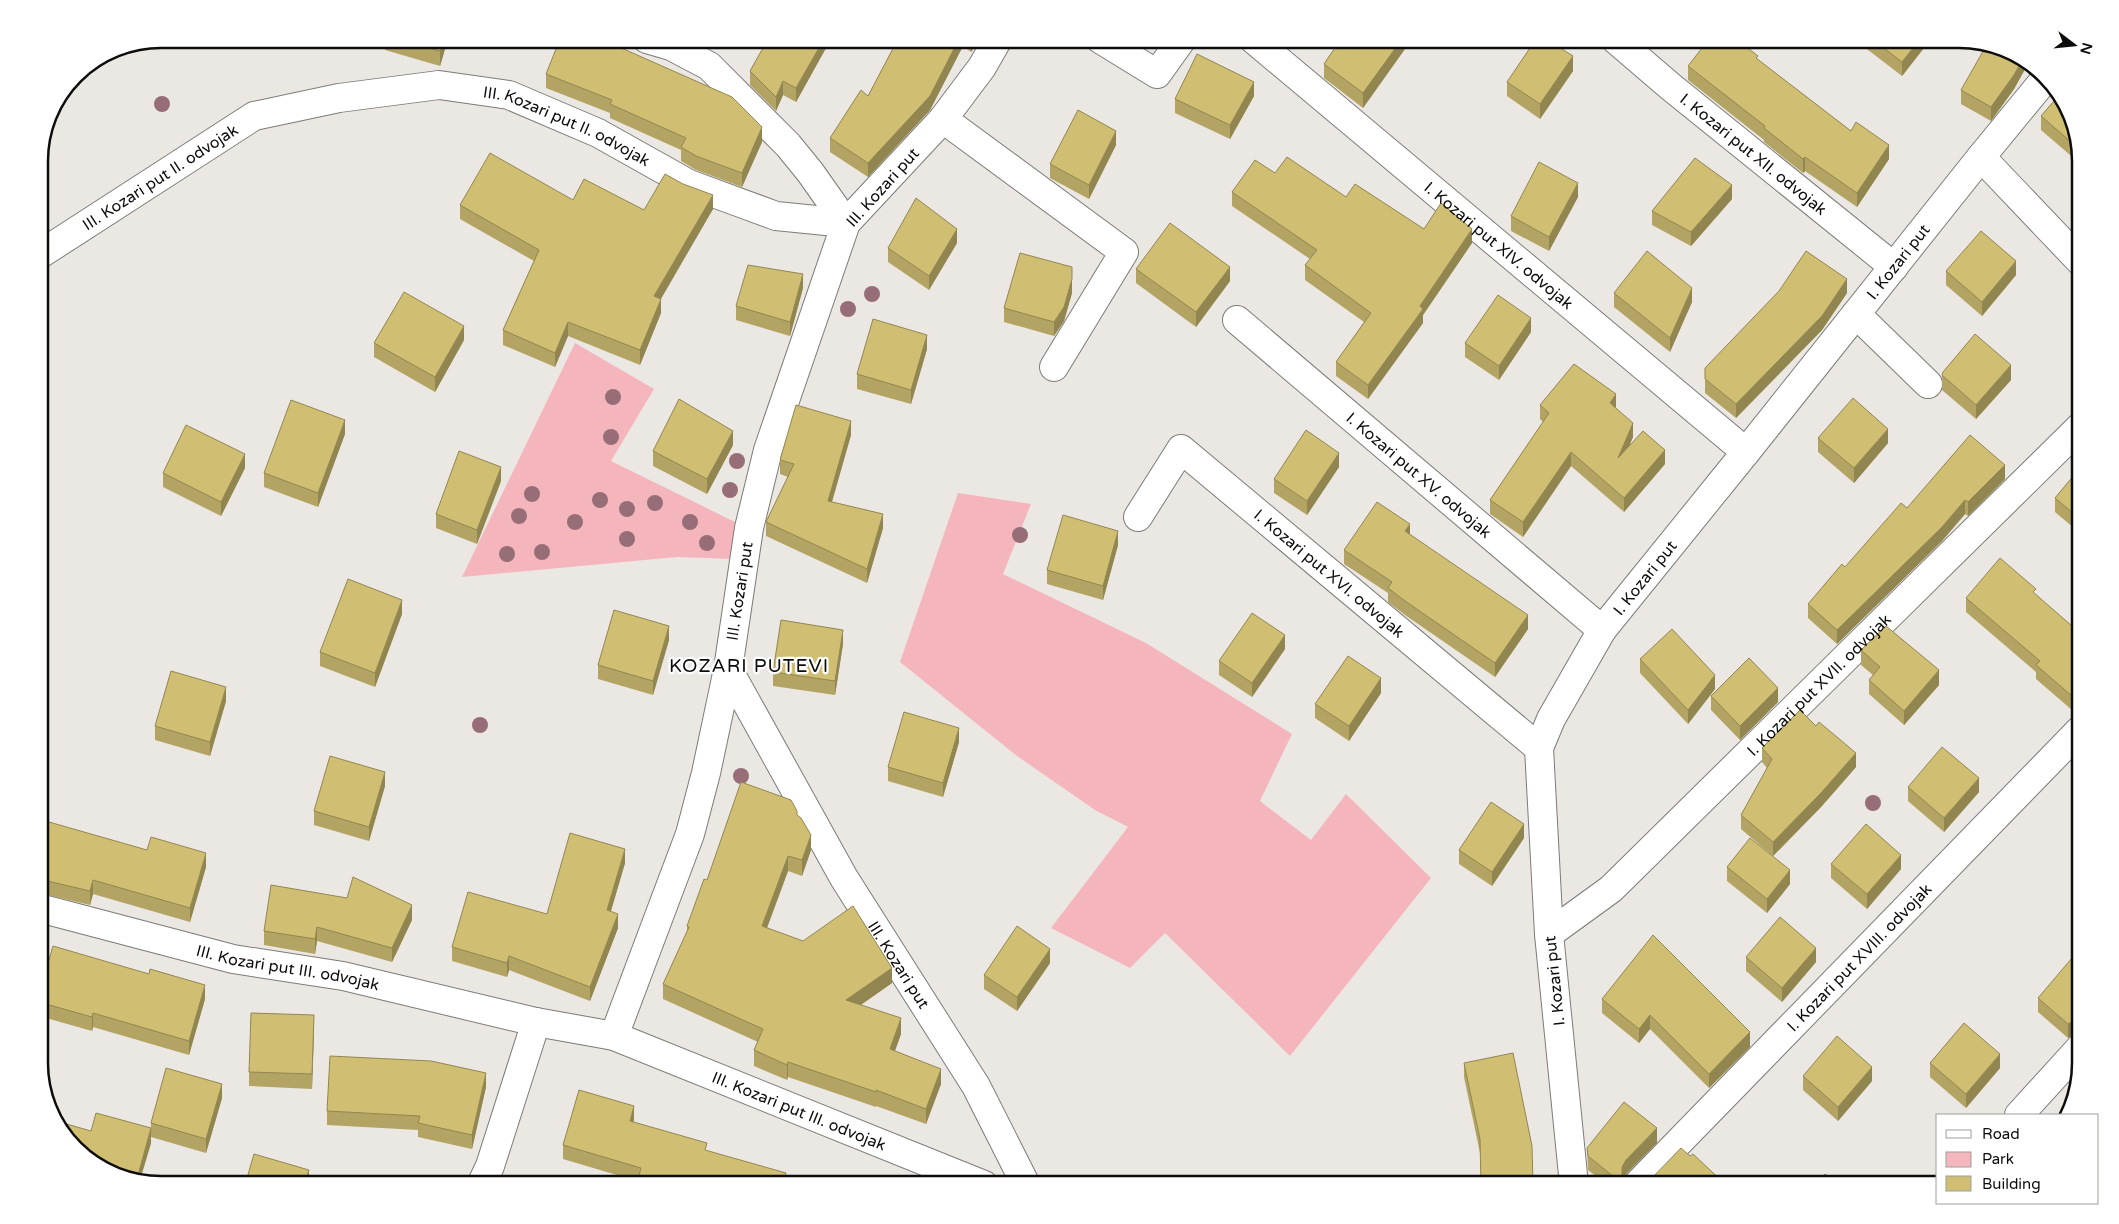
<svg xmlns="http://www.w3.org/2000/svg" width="2119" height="1224" font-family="'Varela Round',sans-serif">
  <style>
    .green { fill: #f4b6bc }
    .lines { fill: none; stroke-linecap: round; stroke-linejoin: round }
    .minor-casing { stroke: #7d7b78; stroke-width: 30 }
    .minor { stroke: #fff; stroke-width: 28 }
    .tree { fill: #976e77 }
    .wall { fill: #b3a463 }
    .shaded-wall { fill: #928650 }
    .building { fill: #d0bf73; stroke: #928650 }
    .labels { text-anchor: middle; stroke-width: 4.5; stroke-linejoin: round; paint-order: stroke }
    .street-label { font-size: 16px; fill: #0d0c0b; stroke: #fff }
    .quarter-label { font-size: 19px; letter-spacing: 1px; fill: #0d0c0b; stroke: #fff }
    .rim { fill: none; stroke: #0d0c0b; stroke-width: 2.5 }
  </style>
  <rect width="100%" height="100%" fill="#ebe8e4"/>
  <g class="green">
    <path d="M575,343L654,389L611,461L735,522L732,559L677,557L462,577Z"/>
    <path d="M958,493L1031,504L1003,574L1146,643L1292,734L1260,801L1311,840L1346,794L1431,878L1290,1056L1165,933L1130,968L1051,928L1128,827L1095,810L1017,756L900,662Z"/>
  </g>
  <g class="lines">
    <defs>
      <g id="minor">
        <path d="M647,39L671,46L709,66L788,145L810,172L846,223"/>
        <path id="s1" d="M998,39L982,67L943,119L846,223L768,450L749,528L728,669L844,878L976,1086L1026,1185"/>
        <path d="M1100,39L1157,74L1182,39"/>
        <path id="s2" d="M1253,39L1746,452"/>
        <path id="s3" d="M1615,39L1671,87L1894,267"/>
        <path d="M943,119L1124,252L1054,367"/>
        <path d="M1981,157L2080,261"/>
        <path id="s4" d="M39,255L254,116L339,98L439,85L509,95L598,133L689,184L776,216L846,223"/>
        <path d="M1856,314L1928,384"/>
        <path id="s5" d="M1237,320L1602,630"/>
        <path id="s6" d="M1138,517L1181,449L1539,748"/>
        <path id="s7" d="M43,909L233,959L343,976L536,1022L614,1036L984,1185"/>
        <path id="s8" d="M1549,934L1611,889L2080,427"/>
        <path d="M614,1036L690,834L706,773L728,669"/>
        <path d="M2019,1115L2080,1048"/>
        <path d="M481,1185L490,1166L536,1022"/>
        <path id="s9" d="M1574,1185L1549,934L1539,748L1551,719L1602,630L1746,452L1981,157L2045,79"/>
        <path id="s10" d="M1637,1185L2080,730"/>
      </g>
    </defs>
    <use href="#minor" class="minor-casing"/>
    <use href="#minor" class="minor"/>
  </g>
  <g class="tree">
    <circle cx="162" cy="104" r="8"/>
    <circle cx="872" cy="294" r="8"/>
    <circle cx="848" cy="309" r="8"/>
    <circle cx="613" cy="397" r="8"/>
    <circle cx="611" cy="437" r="8"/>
    <circle cx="737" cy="461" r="8"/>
    <circle cx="730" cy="490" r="8"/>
    <circle cx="532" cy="494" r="8"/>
    <circle cx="600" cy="500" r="8"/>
    <circle cx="655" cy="503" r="8"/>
    <circle cx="627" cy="509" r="8"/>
    <circle cx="519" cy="516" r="8"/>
    <circle cx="575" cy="522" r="8"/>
    <circle cx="690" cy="522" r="8"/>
    <circle cx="1020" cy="535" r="8"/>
    <circle cx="627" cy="539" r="8"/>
    <circle cx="707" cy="543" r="8"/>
    <circle cx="542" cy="552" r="8"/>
    <circle cx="507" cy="554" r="8"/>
    <circle cx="480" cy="725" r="8"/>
    <circle cx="741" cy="776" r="8"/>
    <circle cx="1873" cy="803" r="8"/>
  </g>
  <g class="wall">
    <path d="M385,39H448L440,66L385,50Z"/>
    <path d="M831,39L796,102L783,95L776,111L750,85V71Z"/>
    <path d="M898,39H980L971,52L963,46L930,110L868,177L830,152V138L868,96Z"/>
    <path d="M1341,39H1412L1363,108L1324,78V64Z"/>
    <path d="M1863,39H1931L1902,76L1863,46Z"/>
    <path d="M1758,60L1851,131L1889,159L1857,207L1805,171L1803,173L1764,142V140L1688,80V66Z"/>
    <path d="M2024,60V71L2014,89L1991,121L1961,104V90Z"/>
    <path d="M1573,71L1540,119L1507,96V82Z"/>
    <path d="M546,74L762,142L742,187L696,170L681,161V150L610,118V113L546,88Z"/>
    <path d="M2060,94L2080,153L2077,161L2041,130V116Z"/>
    <path d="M1254,96L1230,139L1175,113V99Z"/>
    <path d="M1116,145L1089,199L1050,178V164Z"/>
    <path d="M1275,173L1346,197L1424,229L1472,243L1423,315V323L1368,399L1336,376V362L1364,322L1305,280V265L1310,259L1232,206V192Z"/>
    <path d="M1578,197L1549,251L1511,231V216Z"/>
    <path d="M1732,199L1691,246L1652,225V211Z"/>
    <path d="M573,200L644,210L713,209L660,299L661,313L640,365L568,336L555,367L503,345V330L534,261L460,219V205Z"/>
    <path d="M957,243L929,290L888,262V248Z"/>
    <path d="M1136,269L1230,281L1196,327L1136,283Z"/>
    <path d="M1946,271L2016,275L1982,316L1946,285Z"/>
    <path d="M803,288L790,336L736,320V306Z"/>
    <path d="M1072,293L1064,321L1054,336L1004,322V308Z"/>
    <path d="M1614,293L1692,302L1670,352L1614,307Z"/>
    <path d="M1847,293L1822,330L1736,418L1705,393V368Z"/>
    <path d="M1531,332L1499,380L1465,357V343Z"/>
    <path d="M464,340L435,392L374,357V343Z"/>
    <path d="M927,349L911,404L857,389V374Z"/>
    <path d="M1942,375L2011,380L1976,419L1942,390Z"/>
    <path d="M1540,405L1616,408L1633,437L1629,446L1665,464L1624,512L1571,466L1523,537L1490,514V500L1543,422L1540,419Z"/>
    <path d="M345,434L318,507L264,487V473Z"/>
    <path d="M851,435L832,502L883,528L867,583L766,536V522L788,477L780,474V460Z"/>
    <path d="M1818,438L1888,443L1854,483L1818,452Z"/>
    <path d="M733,445L707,494L653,466V451Z"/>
    <path d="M1339,467L1307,515L1274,493V479Z"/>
    <path d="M245,468L221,516L163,487V473Z"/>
    <path d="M2080,468V533L2055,512V498Z"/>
    <path d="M2005,479L1968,516L1965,514L1942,541L1837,644L1808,618V604L1907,508Z"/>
    <path d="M501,481L477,544L436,528V514Z"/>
    <path d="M1410,535L1528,629L1495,677L1405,615L1388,602V593L1344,564V550Z"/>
    <path d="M1118,545L1103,600L1047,584V570Z"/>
    <path d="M2036,595L2080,633L2072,710L2036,679V672L1966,612V598Z"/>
    <path d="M402,614L375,687L320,666V652Z"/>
    <path d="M669,640L653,695L598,679V665Z"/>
    <path d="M843,644L835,695L773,686V672Z"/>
    <path d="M1285,649L1252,697L1219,675V661Z"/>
    <path d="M1861,650L1939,685L1904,725L1869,694V680L1873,675L1861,665Z"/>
    <path d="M1640,659L1715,689L1688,724L1640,673Z"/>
    <path d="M1381,693L1349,741L1315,718V704Z"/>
    <path d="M1711,696L1778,702L1740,740L1711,710Z"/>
    <path d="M226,701L210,756L155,740V726Z"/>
    <path d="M959,742L943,797L888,781V767Z"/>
    <path d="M1762,748L1856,767L1821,807L1773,856L1741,829V815L1767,768L1762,762Z"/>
    <path d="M385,786L369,841L314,825V811Z"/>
    <path d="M1908,787L1979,792L1944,832L1908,801Z"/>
    <path d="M797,815L811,850L802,876L788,871L767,928L892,983L861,1005L901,1034L895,1051L941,1084L926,1124L876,1106V1107L788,1077L787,1080L754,1066V1050L758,1042L663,999V984L687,932V926L707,880Z"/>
    <path d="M1524,838L1492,886L1459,864V850Z"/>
    <path d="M39,859L206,867L190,922L93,894L90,905L39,893Z"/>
    <path d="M625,863L611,911L618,928L590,1001L509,970L507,977L452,961V947L547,914Z"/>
    <path d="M1831,864L1901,869L1867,909L1831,878Z"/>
    <path d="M1727,867L1790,884L1767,913L1727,881Z"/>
    <path d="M412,920L392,962L317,941L315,954L264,945V931Z"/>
    <path d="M1746,957L1816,962L1782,1002L1746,971Z"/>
    <path d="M2080,958V1033H2076L2068,1038L2038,1012V998Z"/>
    <path d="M1050,963L1017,1011L984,989V975Z"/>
    <path d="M39,994L205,999L189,1055L93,1027L92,1031L39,1016Z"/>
    <path d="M1602,999L1750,1047L1709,1088L1650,1029L1639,1043L1602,1013Z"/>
    <path d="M314,1029L312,1089L249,1086V1072Z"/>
    <path d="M1464,1063L1533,1185L1480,1153L1464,1077Z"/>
    <path d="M1930,1063L2000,1068L1966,1108L1930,1077Z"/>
    <path d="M1803,1076L1872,1081L1838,1121L1803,1090Z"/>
    <path d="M486,1087L472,1149L418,1137V1130L327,1125V1111Z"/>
    <path d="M222,1098L206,1153L151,1137V1143L140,1180L100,1169L91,1131L151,1128V1123Z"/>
    <path d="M634,1120L633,1122L707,1151L786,1185H637V1181L563,1159V1145Z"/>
    <path d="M1657,1143L1626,1174L1624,1178L1626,1182L1632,1185H1607L1588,1170L1587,1148Z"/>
  </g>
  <g class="shaded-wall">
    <path d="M444,39H448L440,66V51Z"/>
    <path d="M824,39H831L796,102V88Z"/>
    <path d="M959,39H963V46L930,110L868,177V163Z"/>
    <path d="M971,39H980L971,52Z"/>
    <path d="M1402,39H1412L1363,108V93Z"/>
    <path d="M1920,39H1931L1902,76V62Z"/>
    <path d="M1573,56V71L1540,119V104Z"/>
    <path d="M2023,59L2024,60V71L2014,89L1991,121V107Z"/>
    <path d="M783,81V95L776,111V97Z"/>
    <path d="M1254,82V96L1230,139V125Z"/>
    <path d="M762,127V142L742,187V173Z"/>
    <path d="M1116,131V145L1089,199V185Z"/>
    <path d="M1889,145V159L1857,207V193Z"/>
    <path d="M2078,146L2080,153V158L2077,161V147Z"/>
    <path d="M1805,157V171L1803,173V159Z"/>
    <path d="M1578,183V197L1549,251V237Z"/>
    <path d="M1732,185V199L1691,246V232Z"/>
    <path d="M713,195V209L654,311V296Z"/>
    <path d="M957,229V243L929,290V276Z"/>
    <path d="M1472,229V243L1423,315V323L1368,399V385L1420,306Z"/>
    <path d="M2016,261V275L1982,316V302Z"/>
    <path d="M1230,267V281L1196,327V312Z"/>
    <path d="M803,274V288L790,336V322Z"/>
    <path d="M1072,279V293L1064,321L1054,336V322Z"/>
    <path d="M1847,279V293L1822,330L1736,418V404Z"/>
    <path d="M1692,288V302L1670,352V338Z"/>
    <path d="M661,299V313L640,365V350Z"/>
    <path d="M1531,318V332L1499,380V366Z"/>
    <path d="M568,322V336L555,367V353Z"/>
    <path d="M464,326V340L435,392V377Z"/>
    <path d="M927,335V349L911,404V390Z"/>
    <path d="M2011,365V380L1976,419V405Z"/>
    <path d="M1616,394V409L1610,403Z"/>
    <path d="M345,420V434L318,507V493Z"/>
    <path d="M851,421V435L828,515V501Z"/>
    <path d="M1633,423V437L1618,472V458Z"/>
    <path d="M1888,429V443L1854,483V468Z"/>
    <path d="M733,431V445L707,494V479Z"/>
    <path d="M1665,450V464L1624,512V498Z"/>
    <path d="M1571,452V466L1523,537V522Z"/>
    <path d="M1339,453V467L1307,515V501Z"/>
    <path d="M245,454V468L221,516V502Z"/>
    <path d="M2005,465V479L1968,516V502Z"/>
    <path d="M501,467V481L477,544V530Z"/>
    <path d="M1965,500V514L1942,541L1837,644V630Z"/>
    <path d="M883,514V528L867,583V569Z"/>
    <path d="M1410,524V538L1405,531Z"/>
    <path d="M1118,531V545L1103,600V586Z"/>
    <path d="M402,600V614L375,687V673Z"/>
    <path d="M1528,615V629L1495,677V663Z"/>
    <path d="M669,626V640L653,695V681Z"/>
    <path d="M843,630V644L835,695V681Z"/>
    <path d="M1285,635V649L1252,697V683Z"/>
    <path d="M1939,670V685L1904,725V711Z"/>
    <path d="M1715,675V689L1688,724V710Z"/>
    <path d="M1381,678V693L1349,741V726Z"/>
    <path d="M226,687V701L210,756V742Z"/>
    <path d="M2080,687V701L2072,710V696Z"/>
    <path d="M1778,688V702L1740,740V726Z"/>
    <path d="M959,728V742L943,797V783Z"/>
    <path d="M1856,753V767L1821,807L1773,856V842Z"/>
    <path d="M385,772V786L369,841V827Z"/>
    <path d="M1979,778V792L1944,832V818Z"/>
    <path d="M1524,824V838L1492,886V872Z"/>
    <path d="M811,835V850L802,876V860Z"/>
    <path d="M625,849V863L607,924V910Z"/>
    <path d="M206,853V867L190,922V908Z"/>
    <path d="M1901,855V869L1867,909V894Z"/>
    <path d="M788,856V871L762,941V926Z"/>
    <path d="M1790,870V884L1767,913V899Z"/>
    <path d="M93,880V894L90,905V891Z"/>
    <path d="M412,905V920L392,962V948Z"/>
    <path d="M618,914V928L590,1001V987Z"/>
    <path d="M317,927V941L315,954V939Z"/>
    <path d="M1816,948V962L1782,1002V988Z"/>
    <path d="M1050,949V963L1017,1011V997Z"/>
    <path d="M509,956V970L507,977V963Z"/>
    <path d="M892,968V983L846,1015V1000Z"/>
    <path d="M205,985V999L189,1055V1041Z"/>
    <path d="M93,1013V1027L92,1031V1017Z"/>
    <path d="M314,1015V1029L312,1089V1074Z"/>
    <path d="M1650,1015V1029L1639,1043V1029Z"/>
    <path d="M901,1018V1034L890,1064V1049Z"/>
    <path d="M2076,1019V1033L2068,1038V1024Z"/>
    <path d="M1750,1032V1047L1709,1088V1074Z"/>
    <path d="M2000,1054V1068L1966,1108V1094Z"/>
    <path d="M788,1062V1077L787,1080V1065Z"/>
    <path d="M1872,1067V1081L1838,1121V1107Z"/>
    <path d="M941,1069V1084L926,1124V1109Z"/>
    <path d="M486,1073V1087L472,1149V1135Z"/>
    <path d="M222,1084V1098L206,1153V1139Z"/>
    <path d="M634,1106V1120L630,1135V1121Z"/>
    <path d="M151,1128V1143L140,1180L137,1179Z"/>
    <path d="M1657,1128V1143L1626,1174L1622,1181V1167L1626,1160Z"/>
    <path d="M309,1170V1184L308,1185H304Z"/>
    <path d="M786,1173V1185H782Z"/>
  </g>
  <g class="building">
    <path d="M396,39H444L440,51Z"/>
    <path d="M560,39H601L732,97L762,127L742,173L696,156L681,147L686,138L610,104L612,100L546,74Z"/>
    <path d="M768,39H824L796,88L783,81L776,97L750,71Z"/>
    <path d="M898,39H959L930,96L868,163L830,138L861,90L868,96Z"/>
    <path d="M1341,39H1402L1363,93L1324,64Z"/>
    <path d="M1536,39H1546L1573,56L1540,104L1507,82Z"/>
    <path d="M1709,39H1736L1758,56L1756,58L1851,131L1856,122L1889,145L1857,193L1805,157L1803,159L1764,128L1765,126L1688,66Z"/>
    <path d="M1872,39H1920L1902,62Z"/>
    <path d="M1986,46L2019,55L2023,59L2014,75L1991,107L1961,90Z"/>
    <path d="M1197,54L1254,82L1230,125L1175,99Z"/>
    <path d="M2060,94L2078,146L2077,147L2041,116Z"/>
    <path d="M1078,110L1116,131L1089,185L1050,164Z"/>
    <path d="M490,153L573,200L584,179L644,210L665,174L683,184L713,195L654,296L661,299L640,350L568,322L555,353L503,330L539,250L460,205Z"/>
    <path d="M1287,157L1346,197L1355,184L1424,229L1441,203L1472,229L1420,306L1423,309L1368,385L1336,362L1371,313L1305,265L1317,250L1232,192L1255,160L1275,173Z"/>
    <path d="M1695,158L1732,185L1691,232L1652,211Z"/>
    <path d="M1539,162L1578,183L1549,237L1511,216Z"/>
    <path d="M916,198L957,229L929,276L888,248Z"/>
    <path d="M1170,223L1230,267L1196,312L1136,269Z"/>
    <path d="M1981,231L2016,261L1982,302L1946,271Z"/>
    <path d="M1647,251L1692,288L1670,338L1614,293Z"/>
    <path d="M1806,251L1847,279L1822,316L1736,404L1705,379V368L1779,291Z"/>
    <path d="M1020,253L1072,267V279L1064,307L1054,322L1004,308Z"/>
    <path d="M748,265L803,274L790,322L736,306Z"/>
    <path d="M404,292L464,326L435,377L374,343Z"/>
    <path d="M1498,295L1531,318L1499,366L1465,343Z"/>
    <path d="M873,319L927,335L911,390L857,374Z"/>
    <path d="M1975,334L2011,365L1976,405L1942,375L1943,372Z"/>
    <path d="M1574,364L1616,394L1610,403L1633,423L1618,458L1643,431L1665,450L1624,498L1571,452L1523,522L1490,500L1549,413L1540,405Z"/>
    <path d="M1853,398L1888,429L1854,468L1818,438Z"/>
    <path d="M679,399L733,431L707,479L653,451Z"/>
    <path d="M291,400L345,420L318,493L264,473Z"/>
    <path d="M796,405L851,421L828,501L883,514L867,569L766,522L794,464L780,460Z"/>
    <path d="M186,425L245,454L221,502L163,473Z"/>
    <path d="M1306,430L1339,453L1307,501L1274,479Z"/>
    <path d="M1970,435L2005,465L1968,502L1965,500L1942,527L1837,630L1808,604L1842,564L1845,567L1901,503L1907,508Z"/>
    <path d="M459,451L501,467L477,530L436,514Z"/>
    <path d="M2080,468V519L2055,498Z"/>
    <path d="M1377,502L1410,524L1405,531L1528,615L1495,663L1405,601L1388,588L1392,582L1344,550Z"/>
    <path d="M1063,515L1118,531L1103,586L1047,570Z"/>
    <path d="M2000,558L2036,589L2033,592L2080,633V687L2072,696L2036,665L2040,661L1966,598Z"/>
    <path d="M348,579L402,600L375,673L320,652Z"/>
    <path d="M614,610L669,626L653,681L598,665Z"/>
    <path d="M1252,613L1285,635L1252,683L1219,661Z"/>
    <path d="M781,620L843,630L835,681L773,672Z"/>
    <path d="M1886,626L1939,670L1904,711L1869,680L1880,667L1861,650Z"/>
    <path d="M1672,629L1715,675L1688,710L1640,659Z"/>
    <path d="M1348,656L1381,678L1349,726L1315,704Z"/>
    <path d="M1749,658L1778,688L1740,726L1711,696Z"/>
    <path d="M171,671L226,687L210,742L155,726Z"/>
    <path d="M1800,710L1816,726L1819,722L1856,753L1821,793L1773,842L1741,815L1772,759L1762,748Z"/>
    <path d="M904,712L959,728L943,783L888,767Z"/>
    <path d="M1942,747L1979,778L1944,818L1908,787Z"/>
    <path d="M330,756L385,772L369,827L314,811Z"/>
    <path d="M741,782L791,800L797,811V815L801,818L811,835L802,860L788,856L762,926L803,941L853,906L892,968L846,1000L901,1018L890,1049L941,1069L926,1109L876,1090V1092L788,1062L787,1065L754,1050L763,1029L663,984L689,927L687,926L704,879L707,880Z"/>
    <path d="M1491,802L1524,824L1492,872L1459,850Z"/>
    <path d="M49,822L147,850L151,837L206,853L190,908L93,880L90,891L39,879V859Z"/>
    <path d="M1866,824L1901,855L1867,894L1831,864Z"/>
    <path d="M570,833L625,849L607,910L618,914L590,987L509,956L507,963L452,947L468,892L547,914Z"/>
    <path d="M1750,838L1790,870L1767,899L1727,867Z"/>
    <path d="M353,877L412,905L392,948L317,927L315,939L264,931L271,885L347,898Z"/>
    <path d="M1780,917L1816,948L1782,988L1746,957Z"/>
    <path d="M1017,926L1050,949L1017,997L984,975Z"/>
    <path d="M1653,935L1750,1032L1709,1074L1650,1015L1639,1029L1602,999Z"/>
    <path d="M53,946L149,974L150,969L205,985L189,1041L93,1013L92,1017L39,1002V994Z"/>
    <path d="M2072,958L2077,962L2080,958V1019H2076L2068,1024L2038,998Z"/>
    <path d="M251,1013L314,1015L312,1074L249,1072Z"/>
    <path d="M1964,1023L2000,1054L1966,1094L1930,1063Z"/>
    <path d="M1837,1036L1872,1067L1838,1107L1803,1076Z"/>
    <path d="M1513,1053L1532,1146L1533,1185H1481L1480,1139L1464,1063Z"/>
    <path d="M330,1056L431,1061L486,1073L472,1135L418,1123L420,1116L327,1111Z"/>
    <path d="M166,1068L222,1084L206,1139L151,1123Z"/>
    <path d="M579,1090L634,1106L630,1121L707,1143L705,1150L786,1173L782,1185H646L637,1183L641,1168L563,1145Z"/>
    <path d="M1624,1102L1657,1128L1626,1160L1622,1167V1176L1626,1182L1632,1185H1624L1588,1156L1587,1148Z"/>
    <path d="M96,1113L151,1128L137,1179L100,1169L59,1131L56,1121L91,1131Z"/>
    <path d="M1681,1148L1690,1156L1693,1154L1726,1185H1642L1648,1182Z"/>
    <path d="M254,1154L309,1170L304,1185H245Z"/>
    <path d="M1825,1174L1839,1185H1816Z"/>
  </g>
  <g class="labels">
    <g class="street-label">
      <text dy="6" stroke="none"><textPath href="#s4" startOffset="579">III. Kozari put II. odvojak</textPath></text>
      <text dy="6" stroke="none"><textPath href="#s3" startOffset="180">I. Kozari put XII. odvojak</textPath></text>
      <text dy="6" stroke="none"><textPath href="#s4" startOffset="144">III. Kozari put II. odvojak</textPath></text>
      <text transform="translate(882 187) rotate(-48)" y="6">III. Kozari put</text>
      <text dy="6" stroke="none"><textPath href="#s2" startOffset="321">I. Kozari put XIV. odvojak</textPath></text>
      <text dy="6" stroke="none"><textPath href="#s9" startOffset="1045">I. Kozari put</textPath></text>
      <text dy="6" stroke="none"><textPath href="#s5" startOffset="239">I. Kozari put XV. odvojak</textPath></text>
      <text dy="6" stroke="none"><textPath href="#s6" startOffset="274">I. Kozari put XVI. odvojak</textPath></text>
      <text dy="6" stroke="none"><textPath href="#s9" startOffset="640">I. Kozari put</textPath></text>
      <text transform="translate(739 591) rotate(-81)" y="6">III. Kozari put</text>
      <text dy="6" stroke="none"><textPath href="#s8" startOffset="368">I. Kozari put XVII. odvojak</textPath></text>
      <text dy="6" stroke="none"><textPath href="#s10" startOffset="318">I. Kozari put XVIII. odvojak</textPath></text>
      <text dy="6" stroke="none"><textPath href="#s1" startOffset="1044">III. Kozari put</textPath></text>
      <text dy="6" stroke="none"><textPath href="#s7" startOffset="252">III. Kozari put III. odvojak</textPath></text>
      <text transform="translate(1554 981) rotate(-96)" y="6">I. Kozari put</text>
      <text dy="6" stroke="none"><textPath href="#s7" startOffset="785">III. Kozari put III. odvojak</textPath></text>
    </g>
    <g class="quarter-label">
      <text x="749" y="672">KOZARI PUTEVI</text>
    </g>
  </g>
  <path d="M0 0H2119V1224H0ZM161 48H1959A113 113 0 0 1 2072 161V1063A113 113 0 0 1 1959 1176H161A113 113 0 0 1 48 1063V161A113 113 0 0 1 161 48Z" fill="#fff" fill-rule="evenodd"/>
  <path class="rim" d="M161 48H1959A113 113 0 0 1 2072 161V1063A113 113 0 0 1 1959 1176H161A113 113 0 0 1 48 1063V161A113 113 0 0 1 161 48Z"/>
  <rect x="1936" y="1114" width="162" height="90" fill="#ffffff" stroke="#9e9e9d"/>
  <rect x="1946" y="1130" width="25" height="8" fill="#ffffff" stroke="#9e9e9d"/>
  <text x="1982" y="1139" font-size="15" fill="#0d0c0b">Road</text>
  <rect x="1946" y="1152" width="25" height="15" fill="#f4b6bc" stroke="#9e9e9d"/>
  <text x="1982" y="1164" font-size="15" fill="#0d0c0b">Park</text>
  <rect x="1946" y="1176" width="25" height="15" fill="#d0bf73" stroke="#9e9e9d"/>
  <text x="1982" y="1189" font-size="15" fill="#0d0c0b">Building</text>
  <g transform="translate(2074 45) rotate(106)" stroke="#ffffff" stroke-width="4" paint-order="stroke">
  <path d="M0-4L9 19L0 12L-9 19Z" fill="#0d0c0b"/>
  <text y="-8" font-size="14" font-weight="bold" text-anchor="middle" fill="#0d0c0b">N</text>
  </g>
</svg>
